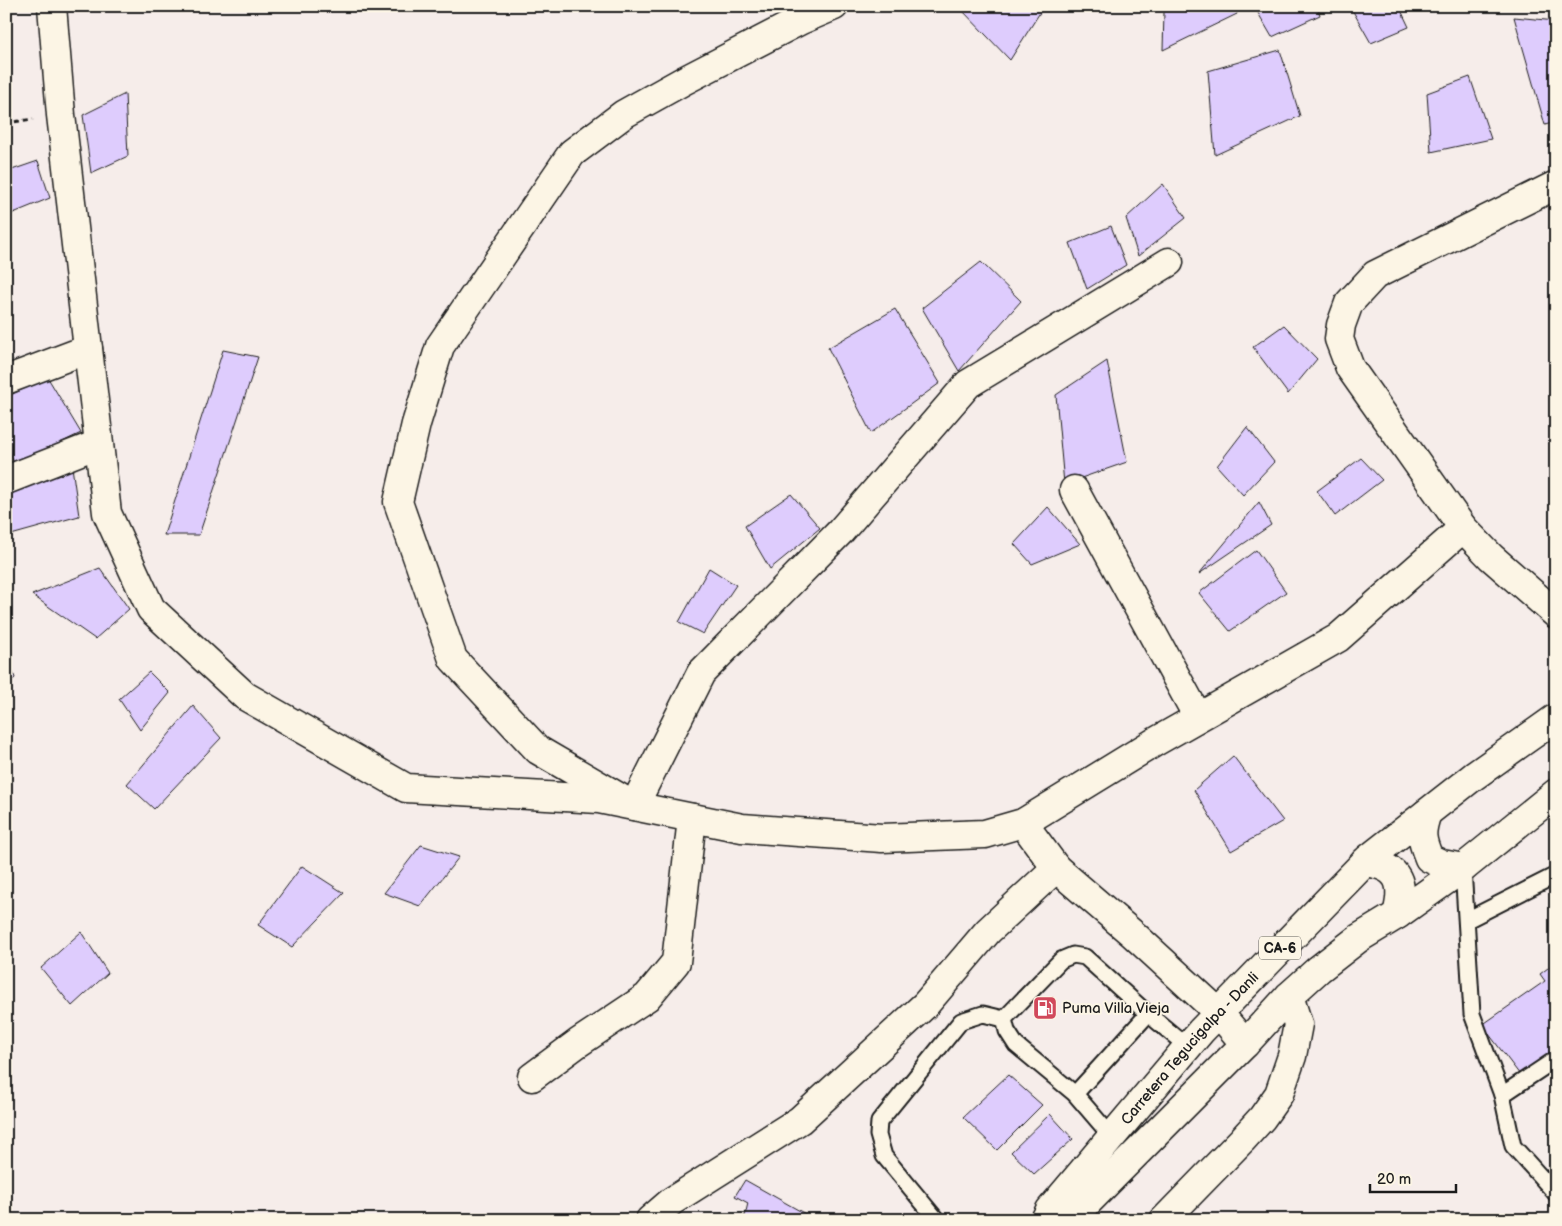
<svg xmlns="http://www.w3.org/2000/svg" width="1562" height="1226" font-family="'Balsamiq Sans',sans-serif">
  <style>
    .building { fill: #deccfd; stroke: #1c1c1c }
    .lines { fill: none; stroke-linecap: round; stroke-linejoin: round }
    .service-casing { stroke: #1c1c1c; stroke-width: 19 }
    .minor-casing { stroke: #1c1c1c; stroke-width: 31 }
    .trunk-casing { stroke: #1c1c1c; stroke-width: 31 }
    .path { stroke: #1c1c1c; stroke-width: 3; stroke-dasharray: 5 4; stroke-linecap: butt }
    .service { stroke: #fcf5e5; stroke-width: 15 }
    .minor { stroke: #fcf5e5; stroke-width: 28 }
    .trunk { stroke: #fcf5e5; stroke-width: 28 }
    .labels { text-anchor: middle; stroke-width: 4; stroke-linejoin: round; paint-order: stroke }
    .shield { fill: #fcf5e5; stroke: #5f5d58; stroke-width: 1 }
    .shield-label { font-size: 14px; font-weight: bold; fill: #1c1c1c }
    .poi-label { font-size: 15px; fill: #1c1c1c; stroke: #fcf5e5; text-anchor: start }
    .street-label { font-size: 15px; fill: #1c1c1c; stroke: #fcf5e5 }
  </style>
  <rect width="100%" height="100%" fill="#f6edea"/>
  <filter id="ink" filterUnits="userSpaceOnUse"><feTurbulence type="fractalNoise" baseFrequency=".02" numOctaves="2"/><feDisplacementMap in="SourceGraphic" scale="10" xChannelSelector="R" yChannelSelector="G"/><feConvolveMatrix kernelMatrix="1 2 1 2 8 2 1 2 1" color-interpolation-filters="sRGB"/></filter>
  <g filter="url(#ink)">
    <g class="building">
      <path d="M963,6H1044L1010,60L961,9Z"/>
      <path d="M1172,6H1235L1237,14L1163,50L1164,12Z"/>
      <path d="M1254,6H1317L1320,15L1272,37Z"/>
      <path d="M1350,6H1399L1409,27L1371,43Z"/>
      <path d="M1514,17L1556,21V122L1545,125Z"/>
      <path d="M1280,50L1300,116L1215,155L1208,71Z"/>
      <path d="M1470,77L1491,139L1431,152L1427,93Z"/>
      <path d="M125,94L128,156L91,173L83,115Z"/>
      <path d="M38,161L50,198L6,216V172Z"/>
      <path d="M1163,184L1186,218L1138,256L1126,218Z"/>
      <path d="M1111,226L1126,265L1087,289L1070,243Z"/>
      <path d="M981,262L1021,301L959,371L922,308Z"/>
      <path d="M895,309L940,383L871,433L828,348Z"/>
      <path d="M1284,325L1317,359L1288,394L1253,347Z"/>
      <path d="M223,350L258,357L199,535H164Z"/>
      <path d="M1107,361L1127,462L1064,484L1056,395Z"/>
      <path d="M48,378L81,433L14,465L6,436V397Z"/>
      <path d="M1247,427L1274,462L1243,495L1217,466Z"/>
      <path d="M1361,458L1382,480L1335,516L1317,491Z"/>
      <path d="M72,467L79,516L11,535L6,516V492Z"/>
      <path d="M791,494L820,528L770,569L745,526Z"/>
      <path d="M1259,502L1271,525L1199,574Z"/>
      <path d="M1048,507L1080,544L1032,564L1014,544Z"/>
      <path d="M1256,550L1286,592L1230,631L1199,593Z"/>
      <path d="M100,568L129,609L95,639L32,595Z"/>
      <path d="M709,568L736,585L703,634L679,622Z"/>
      <path d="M6,654L15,678L6,686Z"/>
      <path d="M149,672L170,693L140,730L119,699Z"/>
      <path d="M193,706L221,738L154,809L127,784Z"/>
      <path d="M1233,756L1283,821L1231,851L1194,790Z"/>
      <path d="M421,845L459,857L420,906L384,893Z"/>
      <path d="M302,866L344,893L292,947L258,925Z"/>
      <path d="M81,932L108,973L72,1006L41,968Z"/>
      <path d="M1556,962V1048L1520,1075L1482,1025L1545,981L1540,974Z"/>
      <path d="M1008,1075L1042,1105L997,1150L963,1117Z"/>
      <path d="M1050,1114L1073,1139L1034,1174L1011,1152Z"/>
      <path d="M745,1180L816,1220H744L748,1203L735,1196Z"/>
    </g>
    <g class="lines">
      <defs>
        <g id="service">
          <path d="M1463,868L1472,1014L1502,1095L1513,1146L1556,1194"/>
          <path d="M1467,920L1556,875"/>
          <path d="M1075,1094L1148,1014"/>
          <path d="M1502,1095L1556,1059"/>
          <path d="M1111,1136L1075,1094L1016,1045L1007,1031L1004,1019L1061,960L1073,955L1085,957L1148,1014L1188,1047"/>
          <path d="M937,1220L884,1156L878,1135L879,1122L961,1021L983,1014L1004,1019"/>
        </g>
        <g id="minor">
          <path d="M52,6L61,115L107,513L151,609L245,696L406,788L599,799L742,828L882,838L985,834L1023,823L1155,742L1338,638L1463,528"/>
          <path d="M834,6L801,20L685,80L624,114L572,153L440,346L416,424L398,502L453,659L538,750L634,806L701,673L840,532L968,384L1169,262"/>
          <path d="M1556,185L1375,275L1349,303L1341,325L1339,339L1350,368L1463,528L1491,557L1556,614"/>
          <path d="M6,380L88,349"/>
          <path d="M6,480L98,444"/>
          <path d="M1074,490L1198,717"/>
          <path d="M1023,823L1056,868L1134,935L1219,1013L1245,1044"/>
          <path d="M532,1077L578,1043L647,997L676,962L692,818"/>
          <path d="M650,1220L672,1201L800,1120L925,1005L988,931L1056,868"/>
          <path d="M1164,1220L1242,1140L1262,1118L1279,1094L1292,1056L1298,1024L1289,996"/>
        </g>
        <g id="trunk">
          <path d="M1427,813C1420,833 1421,839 1429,858L1442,864L1463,868"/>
          <path d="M1365,862C1400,866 1405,884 1397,915"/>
          <path id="s1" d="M1045,1220L1050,1210L1201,1031L1368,859L1474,776L1556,718"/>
          <path d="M1070,1220L1245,1044L1289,996L1319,969L1359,938L1397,915L1463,868L1556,793"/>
        </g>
      </defs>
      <use href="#service" class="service-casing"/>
      <use href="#minor" class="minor-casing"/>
      <use href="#trunk" class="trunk-casing"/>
      <path class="path" d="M6,123L33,119"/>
      <use href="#service" class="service"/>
      <use href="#minor" class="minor"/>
      <use href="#trunk" class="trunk"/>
    </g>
  </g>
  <defs>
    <symbol id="fuel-square" viewBox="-11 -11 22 22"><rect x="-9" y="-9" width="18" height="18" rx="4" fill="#d1495b" stroke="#fcf5e5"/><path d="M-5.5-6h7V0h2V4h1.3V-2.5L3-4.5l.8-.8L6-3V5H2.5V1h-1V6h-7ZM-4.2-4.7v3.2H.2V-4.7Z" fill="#fff"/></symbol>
  </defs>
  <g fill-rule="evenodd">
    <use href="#fuel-square" x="1031" y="994" width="28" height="28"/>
  </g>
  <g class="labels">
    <rect class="shield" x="1259" y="936.5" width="42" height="23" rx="4"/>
    <g class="shield-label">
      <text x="1280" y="953">CA-6</text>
    </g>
    <g class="poi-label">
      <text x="1062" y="1013">Puma Villa Vieja</text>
    </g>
    <g class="street-label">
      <text dy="5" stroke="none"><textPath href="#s1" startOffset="225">Carretera Tegucigalpa - Danli</textPath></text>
    </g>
  </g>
  <rect width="1562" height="1226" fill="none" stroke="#fcf5e5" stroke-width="25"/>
  <rect x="12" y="12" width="1537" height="1201" fill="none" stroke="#1c1c1c" stroke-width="2" filter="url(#ink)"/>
  <path d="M1370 1184v8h86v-8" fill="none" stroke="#1c1c1c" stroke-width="2.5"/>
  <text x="1377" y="1184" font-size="15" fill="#1c1c1c" stroke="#fcf5e5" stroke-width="4" paint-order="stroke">20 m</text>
</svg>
